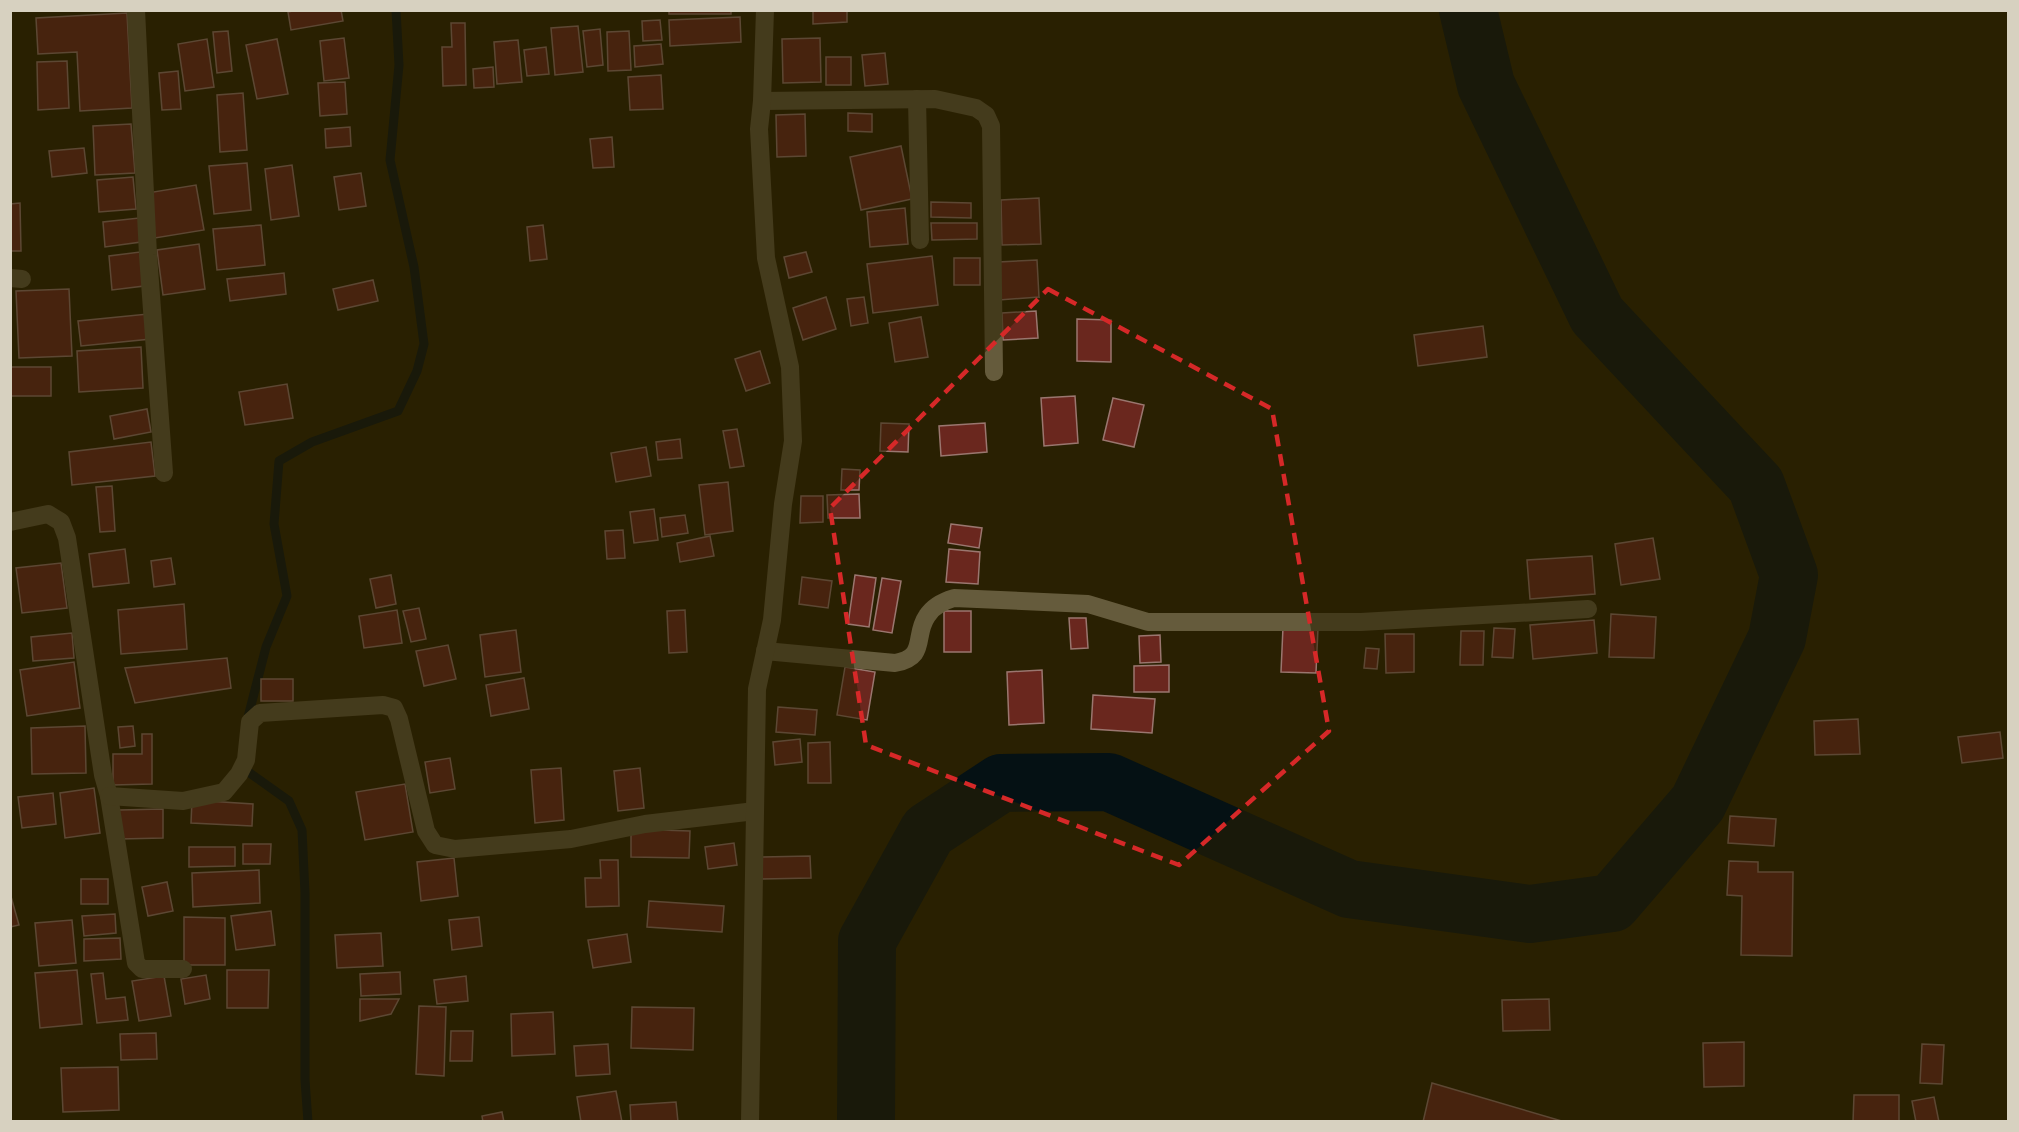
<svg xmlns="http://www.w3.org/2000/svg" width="2019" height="1132" font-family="'Space Grotesk',sans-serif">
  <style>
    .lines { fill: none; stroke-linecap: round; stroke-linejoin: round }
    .stream { stroke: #051114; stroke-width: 9 }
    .river { stroke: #051114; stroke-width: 58 }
    .building { fill: #6a271e; stroke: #9a766f; stroke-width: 1.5 }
    .minor { stroke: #655b3c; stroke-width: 18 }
    .marked { fill: none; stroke: #d62828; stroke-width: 4.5; stroke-dasharray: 12 8; stroke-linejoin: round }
  </style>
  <rect width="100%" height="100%" fill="#292002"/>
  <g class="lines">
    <g class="stream">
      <path d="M247,721L266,647L287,596L274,524L279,461L312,442L398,411L417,371L424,344L414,267L390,160L399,65L396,10"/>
      <path d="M243,765L247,771L289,801L302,830L305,893V1080L308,1122"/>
    </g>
    <path class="river" d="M866,1122L867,941L928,831L1001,783L1109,782L1349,889L1530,914L1612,903L1698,803L1777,638L1789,575L1756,485L1597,315L1486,85L1468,10"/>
  </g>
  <g class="building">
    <path d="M297,10H341L343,21L291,30L288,12Z"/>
    <rect x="669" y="10" width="62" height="4"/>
    <path d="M813,10H847V22L813,24Z"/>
    <path d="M127,13L132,108L80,111L77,52L38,54L36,18Z"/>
    <path d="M740,17L741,42L670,46L669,20Z"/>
    <path d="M660,20L662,40L643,41L642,21Z"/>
    <path d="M451,23H465L466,85L443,86L442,47H452Z"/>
    <path d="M578,26L583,72L555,75L551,28Z"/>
    <path d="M600,29L603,65L587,67L583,31Z"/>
    <path d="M228,31L232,71L217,73L213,32Z"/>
    <path d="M629,31L631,70L608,71L607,32Z"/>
    <path d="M344,38L349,78L324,81L320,41Z"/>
    <path d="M820,38L821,82L783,83L782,39Z"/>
    <path d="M207,39L214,87L185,91L178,44Z"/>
    <path d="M277,39L288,94L257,99L246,45Z"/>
    <path d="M518,40L522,82L497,84L494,42Z"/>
    <path d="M661,44L663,64L635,67L634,46Z"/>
    <path d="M546,47L549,74L527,76L524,50Z"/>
    <path d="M885,53L888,84L865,86L862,55Z"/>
    <rect x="826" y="57" width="25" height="28"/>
    <path d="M67,61L69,108L38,110L37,62Z"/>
    <path d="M493,67L494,87L474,88L473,69Z"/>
    <path d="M178,71L181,109L162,110L159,73Z"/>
    <path d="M661,75L663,109L630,110L628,77Z"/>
    <path d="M345,82L347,114L320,116L318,83Z"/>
    <path d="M243,93L247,150L220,152L217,95Z"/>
    <path d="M848,113L872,114V132L848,131Z"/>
    <path d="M805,114L806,156L777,157L776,115Z"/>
    <path d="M131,124L135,173L95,175L93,126Z"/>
    <path d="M350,127L351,146L326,148L325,129Z"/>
    <path d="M612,137L614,167L593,168L590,139Z"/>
    <path d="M901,146L912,199L861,210L850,157Z"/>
    <path d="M84,148L87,173L52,177L49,151Z"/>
    <path d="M247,163L251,210L214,214L209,166Z"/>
    <path d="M292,165L299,216L271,220L265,169Z"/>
    <path d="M361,173L366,206L339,210L334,177Z"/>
    <path d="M133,177L136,209L99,212L97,180Z"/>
    <path d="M196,185L204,230L155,238L147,193Z"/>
    <path d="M1039,198L1041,244L1002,245L1001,200Z"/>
    <path d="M931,202L971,203V218L931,217Z"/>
    <path d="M20,203L21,251H10V204Z"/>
    <path d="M905,208L908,244L870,247L867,212Z"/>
    <path d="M139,218L141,242L105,247L103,222Z"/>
    <path d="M931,223H977V239L932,240Z"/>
    <path d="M261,225L265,265L217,270L213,229Z"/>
    <path d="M543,225L547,259L530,261L527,227Z"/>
    <path d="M199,244L205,289L163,295L157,250Z"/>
    <path d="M140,252L144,286L112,290L109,256Z"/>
    <path d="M806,252L812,272L789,278L784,257Z"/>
    <path d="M932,256L938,305L873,313L867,264Z"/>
    <rect x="954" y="258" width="26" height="27"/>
    <path d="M1037,260L1039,297L999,300L998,262Z"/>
    <path d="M284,273L286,294L230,301L227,279Z"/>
    <path d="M373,280L378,301L338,310L333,289Z"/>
    <path d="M69,289L72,356L19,358L16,291Z"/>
    <path d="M826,297L836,329L803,340L793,308Z"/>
    <path d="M864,297L868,323L851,326L847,299Z"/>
    <path d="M1036,311L1038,338L1003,340L1002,313Z"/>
    <path d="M148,314L151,339L81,346L78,321Z"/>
    <path d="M921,317L928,357L895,362L889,323Z"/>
    <path d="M1077,319L1111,320V362L1077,361Z"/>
    <path d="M1483,326L1487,357L1418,366L1414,335Z"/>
    <path d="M141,347L143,388L79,392L77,351Z"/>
    <path d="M760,351L770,383L746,391L735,359Z"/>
    <rect x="10" y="367" width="41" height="29"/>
    <path d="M287,384L293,418L245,425L239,392Z"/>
    <path d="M1075,396L1078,443L1044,446L1041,398Z"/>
    <path d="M1113,398L1144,405L1134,447L1103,440Z"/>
    <path d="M147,409L151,432L114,439L110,416Z"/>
    <path d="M881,423L909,424L908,452L880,451Z"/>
    <path d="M985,423L987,452L941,456L939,426Z"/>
    <path d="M737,429L744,466L730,468L723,431Z"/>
    <path d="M680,439L682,458L658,460L656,442Z"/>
    <path d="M151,442L155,476L72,485L69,452Z"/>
    <path d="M646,447L651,476L616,482L611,453Z"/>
    <path d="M842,469L860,470L859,490H841Z"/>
    <path d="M728,482L733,531L705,535L699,485Z"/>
    <path d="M112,486L115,531L100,532L96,487Z"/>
    <path d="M859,494L860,518H828L827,495Z"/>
    <path d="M801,496H823V522L800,523Z"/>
    <path d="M654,509L658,540L634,543L630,512Z"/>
    <path d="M685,515L688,533L662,537L660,518Z"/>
    <path d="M951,524L982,528L979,548L948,543Z"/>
    <path d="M623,530L625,558L607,559L605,531Z"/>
    <path d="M710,536L714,556L680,562L677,543Z"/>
    <path d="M1653,538L1660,579L1621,585L1615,544Z"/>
    <path d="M125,549L129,583L93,587L89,554Z"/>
    <path d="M949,549L980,552L978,584L946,582Z"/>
    <path d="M1592,556L1595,594L1530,599L1527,560Z"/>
    <path d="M171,558L175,584L154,587L151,561Z"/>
    <path d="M61,563L67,608L22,613L16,568Z"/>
    <path d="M391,575L396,604L376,608L370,579Z"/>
    <path d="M855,575L876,578L869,627L848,624Z"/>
    <path d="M802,577L832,581L828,608L799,604Z"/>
    <path d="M882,578L901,581L892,633L873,630Z"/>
    <path d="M184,604L187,649L121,654L118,610Z"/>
    <path d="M419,608L426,639L411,642L403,611Z"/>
    <path d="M397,610L402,643L364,648L359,616Z"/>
    <path d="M685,610L687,652L669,653L667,611Z"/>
    <rect x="944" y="611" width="27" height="41"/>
    <path d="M1611,614L1656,617L1654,658L1609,657Z"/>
    <path d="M1069,618H1086L1088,648L1071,649Z"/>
    <path d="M1594,620L1597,653L1533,659L1530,625Z"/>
    <path d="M1283,627L1318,628L1316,673L1281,672Z"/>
    <path d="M1494,628L1515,629L1513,658L1492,657Z"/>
    <path d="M516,630L521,672L485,677L480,635Z"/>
    <path d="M1461,631H1484L1483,665H1460Z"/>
    <path d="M72,633L74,658L33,661L31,637Z"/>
    <path d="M1385,634H1414V672L1386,673Z"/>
    <path d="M1160,635L1161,662L1140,663L1139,636Z"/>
    <path d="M448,645L456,679L424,686L416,651Z"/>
    <path d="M1366,648L1379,649L1377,669L1364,668Z"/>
    <path d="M227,658L231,688L135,703L125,668Z"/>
    <path d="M74,662L80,708L27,716L20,670Z"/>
    <path d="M1169,665V692H1134V666Z"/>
    <path d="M845,667L875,672L867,720L837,715Z"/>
    <path d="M1042,670L1044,723L1009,725L1007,672Z"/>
    <path d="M524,678L529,709L491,716L486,685Z"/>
    <rect x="261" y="679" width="32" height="22"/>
    <path d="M1093,695L1155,699L1152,733L1091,729Z"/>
    <path d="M778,707L817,710L815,735L776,732Z"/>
    <path d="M1858,719L1860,754L1815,755L1814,721Z"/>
    <path d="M85,726L86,773L32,774L31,728Z"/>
    <path d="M133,726L135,746L120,748L118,727Z"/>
    <path d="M2000,732L2003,758L1962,763L1958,737Z"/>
    <path d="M142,734H152V784L113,785V754H142Z"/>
    <path d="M800,739L802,762L775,765L773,742Z"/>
    <path d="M830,742L831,783H808V743Z"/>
    <path d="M450,758L455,789L430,793L425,762Z"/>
    <path d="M561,768L564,820L535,823L531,770Z"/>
    <path d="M640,768L644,808L618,811L614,771Z"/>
    <path d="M405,784L413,832L365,840L356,792Z"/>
    <path d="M94,788L100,833L65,838L60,793Z"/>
    <path d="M53,793L56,824L22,828L18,797Z"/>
    <path d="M192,800L253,804L252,826L191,823Z"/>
    <path d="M163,809V838L120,839L119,810Z"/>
    <path d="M1730,816L1776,819L1774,846L1728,843Z"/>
    <path d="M631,829L690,831L689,858L631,857Z"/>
    <path d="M734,843L737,865L708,869L705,847Z"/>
    <path d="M243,844H271L270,864H243Z"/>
    <path d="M189,847H235V866L189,867Z"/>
    <path d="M810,856L811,878L762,879L761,857Z"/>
    <path d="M454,858L458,896L421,901L417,862Z"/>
    <path d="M600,860H618L619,906L586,907L585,878H601Z"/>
    <path d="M1729,861L1758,862V872H1793L1792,956L1741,955L1742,896L1727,895Z"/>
    <path d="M259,870L260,903L193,907L192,873Z"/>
    <rect x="81" y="879" width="27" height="25"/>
    <path d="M167,882L173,911L148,916L142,887Z"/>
    <path d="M10,893L19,925L10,927Z"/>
    <path d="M649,901L724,906L722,932L647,927Z"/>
    <path d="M271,911L275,945L236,950L231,916Z"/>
    <path d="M115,914L116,933L84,936L82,916Z"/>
    <path d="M184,917L225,918V965H184Z"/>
    <path d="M479,917L482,946L452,950L449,920Z"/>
    <path d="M72,920L76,963L39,966L35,923Z"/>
    <path d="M381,933L383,966L337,968L335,935Z"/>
    <path d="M627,934L631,962L593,968L588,940Z"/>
    <path d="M120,938L121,959L84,961V939Z"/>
    <path d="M77,970L82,1024L40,1028L35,973Z"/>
    <path d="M227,970H269L268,1008H227Z"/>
    <path d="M400,972L401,994L361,996L360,974Z"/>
    <path d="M103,973L106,999L125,997L128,1020L97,1023L91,974Z"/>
    <path d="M206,975L210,999L185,1004L181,979Z"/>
    <path d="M164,976L171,1016L139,1021L132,981Z"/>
    <path d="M466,976L468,1001L437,1004L434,980Z"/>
    <path d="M360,999H399L391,1014L360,1021Z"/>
    <path d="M1549,999L1550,1030L1503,1031L1502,1000Z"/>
    <path d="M419,1006L446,1007L444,1076L416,1074Z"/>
    <path d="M632,1007L694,1008L693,1050L631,1048Z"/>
    <path d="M553,1012L555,1054L512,1056L511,1014Z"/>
    <path d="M451,1031H473L472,1061H450Z"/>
    <path d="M156,1033L157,1059L121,1060L120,1034Z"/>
    <path d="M1744,1042V1086L1704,1087L1703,1043Z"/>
    <path d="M608,1044L610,1074L576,1076L574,1046Z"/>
    <path d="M1922,1044L1944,1045L1942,1084L1920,1083Z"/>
    <path d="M118,1067L119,1110L63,1112L61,1068Z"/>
    <path d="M1432,1083L1565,1122H1423Z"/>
    <path d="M616,1091L622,1122H581L577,1097Z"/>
    <path d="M1854,1095H1899V1122H1853Z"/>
    <path d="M1934,1097L1939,1122H1916L1912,1101Z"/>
    <path d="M676,1102L678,1122H631L630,1105Z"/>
    <path d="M502,1112L504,1122H483L482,1116Z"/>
  </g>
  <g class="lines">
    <g class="minor">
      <path d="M136,10L148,255L164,473"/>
      <path d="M917,99L920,240"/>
      <path d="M762,101L935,99L976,108L986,115L991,126L994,372"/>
      <path d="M10,278L22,279"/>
      <path d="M10,522L48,514L61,522L67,538L103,775L109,796L136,963L142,969H183"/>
      <path d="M765,651L895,663C928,657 913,636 927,616C933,606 944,601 954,598L1088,604L1148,622H1361L1588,609"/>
      <path d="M109,796L183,801L224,792L239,774L246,760L250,722L260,713L383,705L394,708L399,719L426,831L435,845L455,849L571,839L645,824L755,811"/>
      <path d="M750,1122L757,689L772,620L783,504L793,441L790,367L766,258L759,129L762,101L765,10"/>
    </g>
  </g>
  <path d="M0 0H2019V1132H0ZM1048,289L1272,409L1329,731L1179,865L866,745L830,508Z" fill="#292002" fill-opacity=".55" fill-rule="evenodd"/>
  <path class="marked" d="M1048,289L1272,409L1329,731L1179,865L866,745L830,508Z"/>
  <rect width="2019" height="1132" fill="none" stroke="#d7d1c0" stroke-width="24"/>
</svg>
